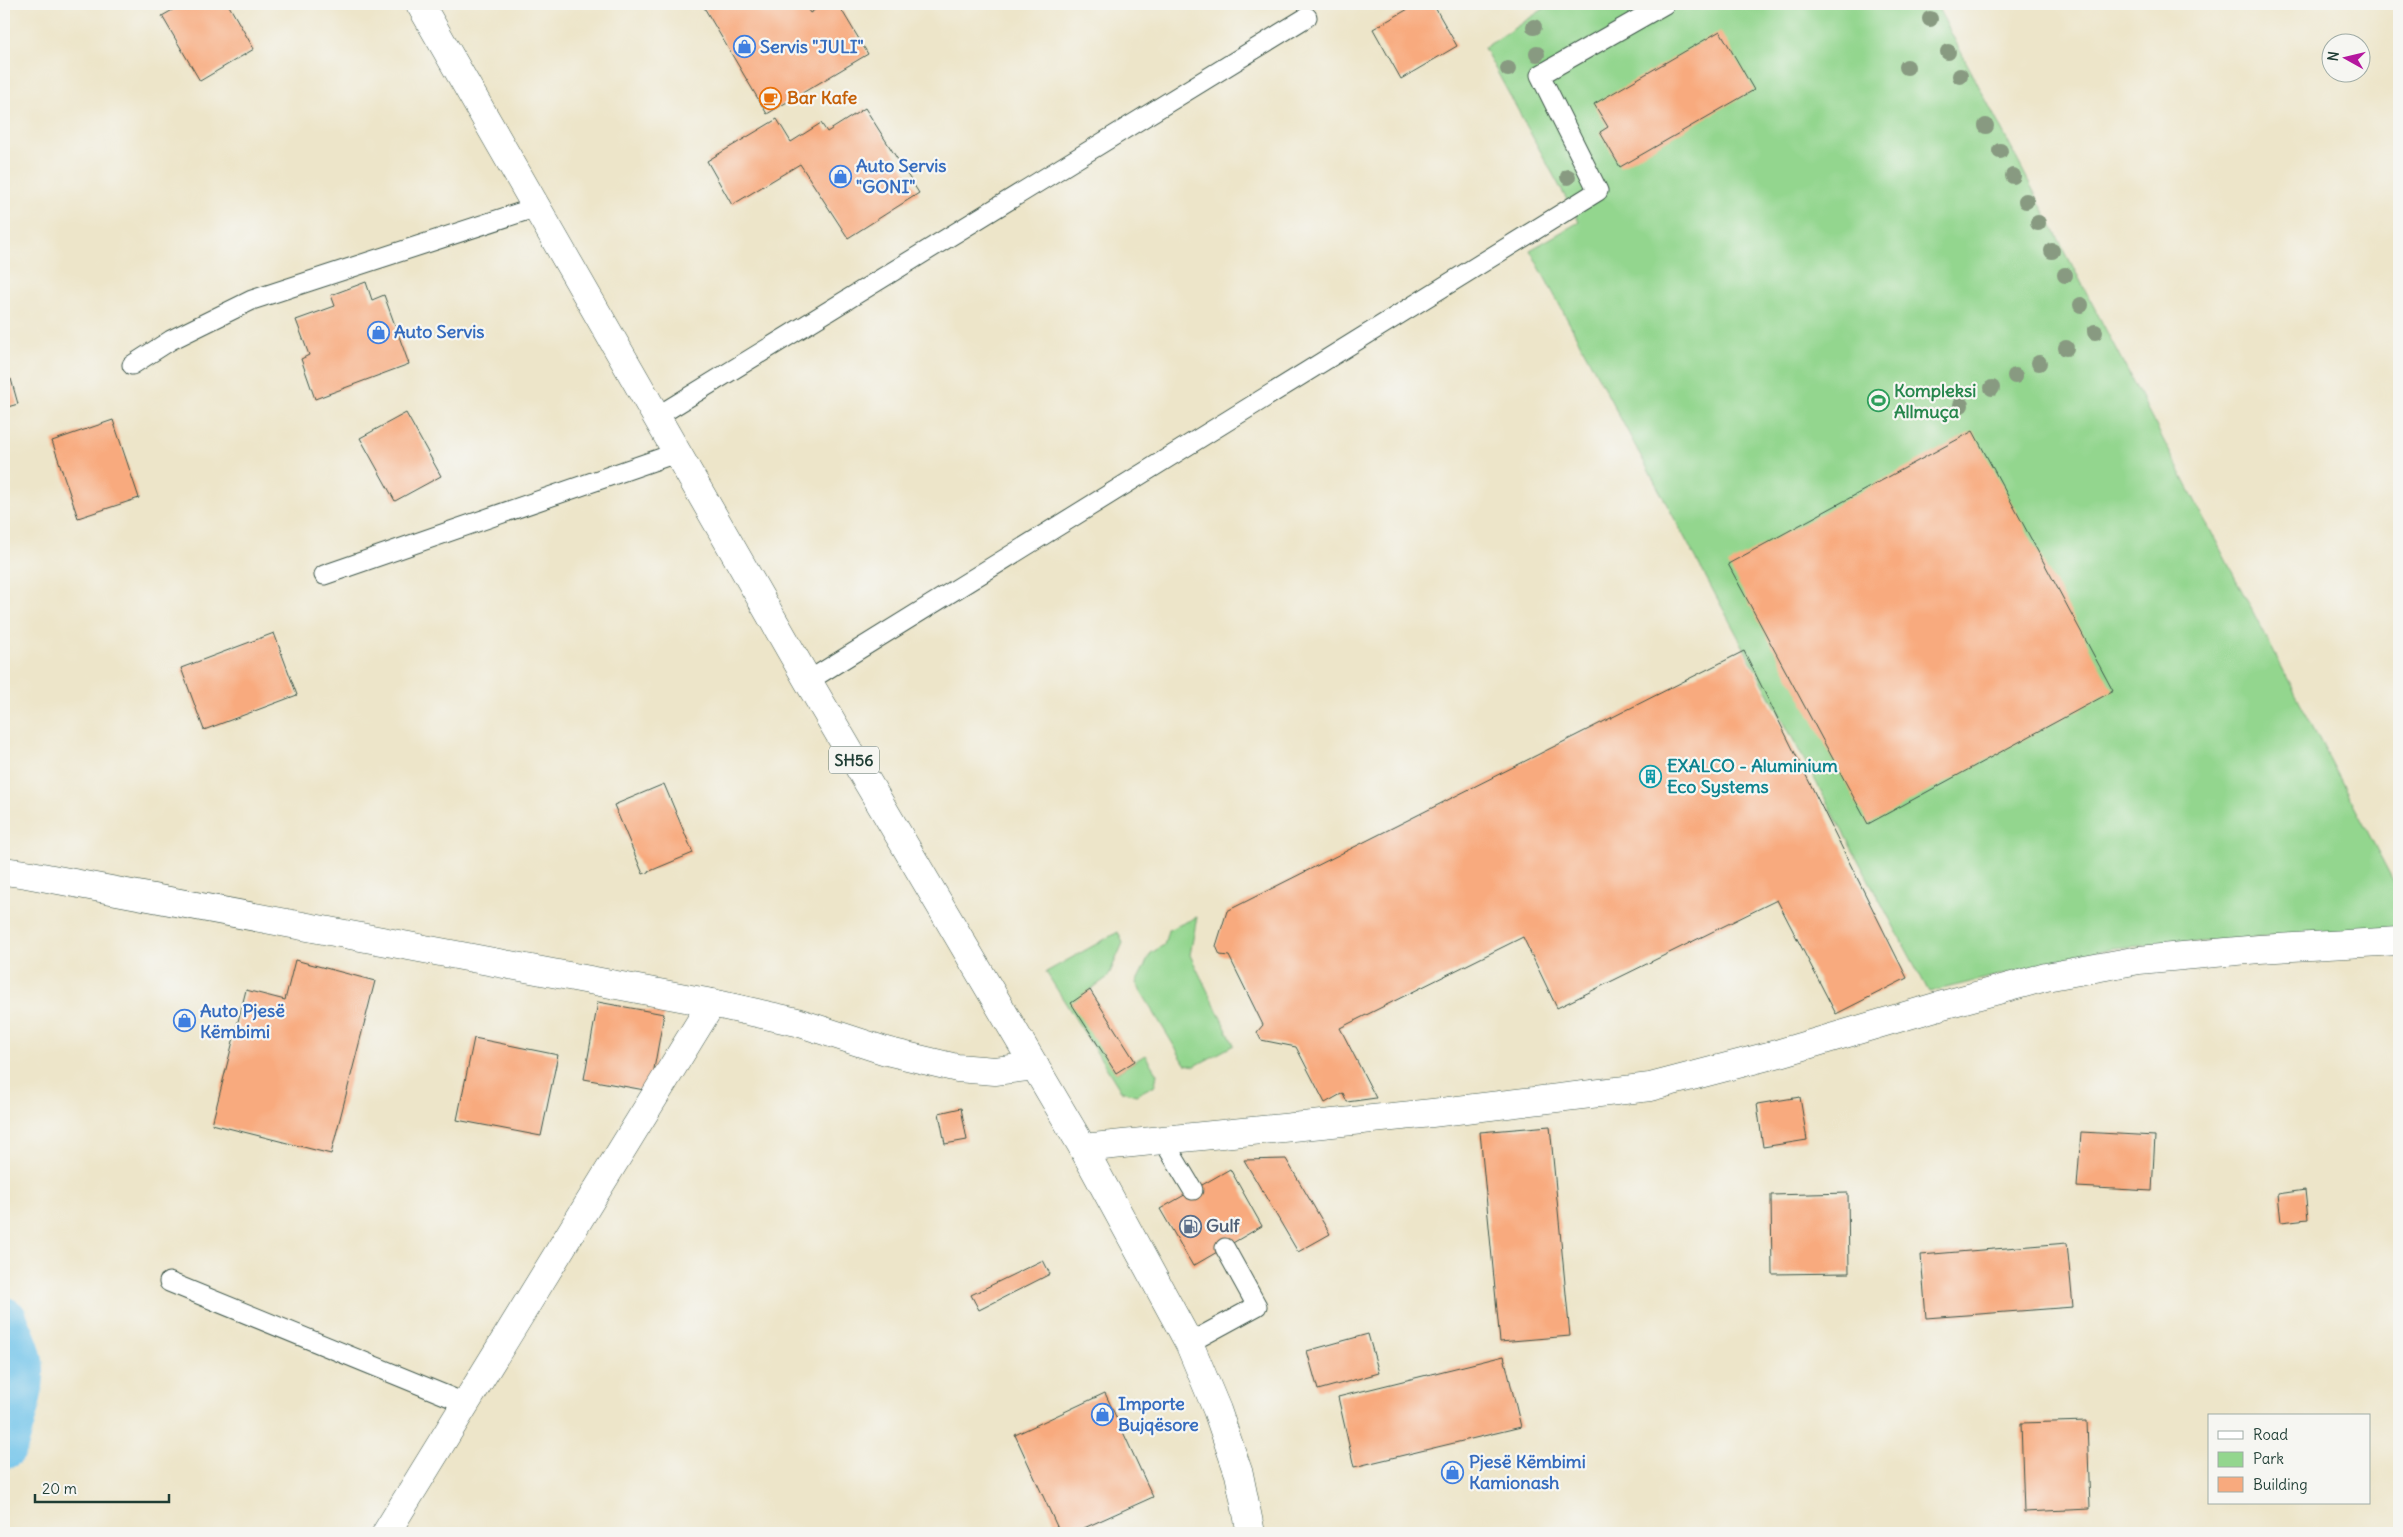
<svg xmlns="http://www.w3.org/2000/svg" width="2403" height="1537" font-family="Delius,sans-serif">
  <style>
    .green { fill: #93d68e; stroke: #598a61 }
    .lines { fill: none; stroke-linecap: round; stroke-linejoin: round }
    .canal { stroke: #6dc2ea; stroke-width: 48 }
    .building { fill: #f8aa7e }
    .service-casing { stroke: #3e564a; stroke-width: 21 }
    .minor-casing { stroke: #3e564a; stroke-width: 29 }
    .primary-casing { stroke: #3e564a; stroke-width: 29 }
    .service { stroke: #fff; stroke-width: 19 }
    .minor { stroke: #fff; stroke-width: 28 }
    .primary { stroke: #fff; stroke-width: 28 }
    .tree { fill: #889a81 }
    .labels { text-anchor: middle; stroke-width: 4.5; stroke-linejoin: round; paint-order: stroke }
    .shield { fill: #f6f6f2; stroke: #60746d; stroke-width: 1 }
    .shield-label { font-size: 16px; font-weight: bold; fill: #1f3d34 }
    .shop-label { font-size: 18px; font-weight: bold; fill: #366cbe; stroke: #f6f6f2; text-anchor: start }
    .food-label { font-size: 18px; font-weight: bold; fill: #c56008; stroke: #f6f6f2; text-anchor: start }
    .leisure-label { font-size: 18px; font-weight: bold; fill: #27864d; stroke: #f6f6f2; text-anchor: start }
    .culture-label { font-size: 18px; font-weight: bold; fill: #0d838f; stroke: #f6f6f2; text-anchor: start }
    .service-label { font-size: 18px; font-weight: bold; fill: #4e5e75; stroke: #f6f6f2; text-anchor: start }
  </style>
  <rect width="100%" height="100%" fill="#f6f6f2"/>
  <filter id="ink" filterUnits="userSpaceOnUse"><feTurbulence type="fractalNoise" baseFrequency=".02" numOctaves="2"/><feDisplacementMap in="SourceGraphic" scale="10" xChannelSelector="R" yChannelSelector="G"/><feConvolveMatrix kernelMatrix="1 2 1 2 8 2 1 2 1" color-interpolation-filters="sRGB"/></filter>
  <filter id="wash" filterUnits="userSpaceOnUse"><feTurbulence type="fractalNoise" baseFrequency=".0096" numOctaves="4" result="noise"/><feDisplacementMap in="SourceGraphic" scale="20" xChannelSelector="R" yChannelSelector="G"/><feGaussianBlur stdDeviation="1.12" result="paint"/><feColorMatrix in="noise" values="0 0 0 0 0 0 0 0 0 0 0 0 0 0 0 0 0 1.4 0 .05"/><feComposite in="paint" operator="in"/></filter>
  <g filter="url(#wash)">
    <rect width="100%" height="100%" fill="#ede5c9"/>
    <g class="green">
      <path d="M1551,4H1936L2399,892V928L2113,948L1929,992L1530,250L1579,222L1484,48Z"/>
      <path d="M1197,917L1190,955L1234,1045L1195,1066L1185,1064L1136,983L1151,953L1164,945L1168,930Z"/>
      <path d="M1118,932L1123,943L1108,977L1072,1003L1116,1073L1145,1055L1157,1074L1155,1085L1136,1095L1121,1091L1046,972Z"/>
    </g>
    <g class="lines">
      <path class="canal" d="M4,1321C10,1336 19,1352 20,1369C21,1394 10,1421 4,1445"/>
    </g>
    <g id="blocks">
      <g class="building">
        <path d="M183,4H228L254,49L200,81L162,16Z"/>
        <path d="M702,4H804L810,13L824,4H838L868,54L767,114Z"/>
        <path d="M1417,4H1433L1457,46L1401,79L1373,29Z"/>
        <path d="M1720,31L1754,90L1620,167L1600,132L1608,127L1594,104Z"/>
        <path d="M865,108L919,193L848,238L800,164L732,205L707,161L777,119L791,142L821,123L827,132Z"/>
        <path d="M366,282L372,300L384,295L409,364L315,399L301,359L309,355L296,320L335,306L331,295Z"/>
        <path d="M11,379L18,404L4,408V381Z"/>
        <path d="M406,413L441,476L395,501L360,438Z"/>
        <path d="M113,420L139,498L78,518L52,441Z"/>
        <path d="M1973,431L2113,691L1868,824L1728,564Z"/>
        <path d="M274,633L297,695L204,730L181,668Z"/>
        <path d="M1744,651L1907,978L1836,1014L1777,900L1557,1008L1523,937L1340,1028L1376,1098L1347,1102L1343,1093L1325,1103L1296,1047L1261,1040L1257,1032L1263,1025L1229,956L1220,955L1216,946L1227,911Z"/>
        <path d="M664,784L693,853L643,874L614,805Z"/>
        <path d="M295,960L375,981L331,1154L212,1124L246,990L285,1000Z"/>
        <path d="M1090,990L1135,1061L1116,1073L1071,1003Z"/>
        <path d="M598,1002L664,1014L650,1091L584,1079Z"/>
        <path d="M474,1038L558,1055L541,1136L457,1120Z"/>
        <path d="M1800,1097L1807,1140L1763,1147L1757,1104Z"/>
        <path d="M961,1108L967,1140L945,1144L939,1113Z"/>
        <path d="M1550,1126L1570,1336L1500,1342L1480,1132Z"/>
        <path d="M2081,1132L2155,1136L2152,1191L2077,1187Z"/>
        <path d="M1286,1159L1330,1234L1298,1252L1244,1160Z"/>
        <path d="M1230,1169L1262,1226L1193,1266L1160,1209Z"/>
        <path d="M2305,1190L2308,1219L2281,1222L2278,1194Z"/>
        <path d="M1848,1193L1849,1273L1772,1274L1771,1195Z"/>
        <path d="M2067,1243L2073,1307L1926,1318L1921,1255Z"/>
        <path d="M1043,1260L1050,1274L979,1310L971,1295Z"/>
        <path d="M1368,1334L1379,1373L1318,1390L1307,1351Z"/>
        <path d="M1504,1356L1521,1427L1354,1467L1338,1397Z"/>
        <path d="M1105,1393L1153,1497L1073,1533H1060L1015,1435Z"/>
        <path d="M2087,1421L2090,1509L2024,1512L2021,1423Z"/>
      </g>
    </g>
  </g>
  <g filter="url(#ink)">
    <use href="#blocks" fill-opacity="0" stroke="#3e564a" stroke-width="1"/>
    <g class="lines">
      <defs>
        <g id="service">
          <path d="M132,365L171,340L252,300L537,207"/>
          <path d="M656,417L1307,17"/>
          <path d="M324,575L676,453"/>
          <path d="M808,681L1598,191L1540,75L1665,4"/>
          <path d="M1163,1140L1193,1190"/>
          <path d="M169,1282L467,1404"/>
          <path d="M1189,1343L1257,1306L1225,1248"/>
        </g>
        <g id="minor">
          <path d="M4,871L26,874L712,1003L797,1022L886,1051L957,1068L995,1071L1035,1066"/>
          <path d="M1083,1148L1432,1113L1650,1087L1780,1053L1939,1006L2046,977L2139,960L2259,949L2399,941"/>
          <path d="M386,1533L712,1003"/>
        </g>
        <path id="primary" d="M420,4L808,681L1083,1148L1189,1343L1217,1410L1239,1474L1251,1533"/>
      </defs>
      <use href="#service" class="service-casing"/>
      <use href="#minor" class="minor-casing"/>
      <use href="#primary" class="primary-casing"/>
      <use href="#service" class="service"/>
      <use href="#minor" class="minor"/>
      <use href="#primary" class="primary"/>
    </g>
    <g class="tree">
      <circle cx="1930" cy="19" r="8"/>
      <circle cx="1534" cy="27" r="8"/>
      <circle cx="1948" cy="52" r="8"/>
      <circle cx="1537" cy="54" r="8"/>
      <circle cx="1907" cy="67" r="8"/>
      <circle cx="1508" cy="69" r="8"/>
      <circle cx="1960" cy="76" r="8"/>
      <circle cx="1986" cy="126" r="8"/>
      <circle cx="2000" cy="151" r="8"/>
      <circle cx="2013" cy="176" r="8"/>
      <circle cx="1568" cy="177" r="8"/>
      <circle cx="2026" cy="201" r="8"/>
      <circle cx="2038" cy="223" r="8"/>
      <circle cx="2052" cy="251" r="8"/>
      <circle cx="2065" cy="275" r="8"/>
      <circle cx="2081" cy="305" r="8"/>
      <circle cx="2095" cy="332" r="8"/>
      <circle cx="2066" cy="348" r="8"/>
      <circle cx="2039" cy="363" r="8"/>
      <circle cx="2015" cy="376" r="8"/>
      <circle cx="1992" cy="388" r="8"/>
      <circle cx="1961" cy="405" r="8"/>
    </g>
  </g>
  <defs>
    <symbol id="shop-ring" viewBox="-11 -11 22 22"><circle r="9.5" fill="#f6f6f2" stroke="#3f7fe0" stroke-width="1.5"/><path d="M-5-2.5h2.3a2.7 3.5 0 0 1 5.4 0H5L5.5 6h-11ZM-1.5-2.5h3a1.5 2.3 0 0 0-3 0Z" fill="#3f7fe0"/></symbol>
    <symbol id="cafe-ring" viewBox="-11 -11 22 22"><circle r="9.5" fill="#f6f6f2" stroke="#e8710a" stroke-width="1.5"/><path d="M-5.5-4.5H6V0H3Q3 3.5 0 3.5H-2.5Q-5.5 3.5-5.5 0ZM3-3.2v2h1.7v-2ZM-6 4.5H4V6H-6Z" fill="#e8710a"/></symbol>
    <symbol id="stadium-ring" viewBox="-11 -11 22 22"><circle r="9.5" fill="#f6f6f2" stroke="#2e9e5b" stroke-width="1.5"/><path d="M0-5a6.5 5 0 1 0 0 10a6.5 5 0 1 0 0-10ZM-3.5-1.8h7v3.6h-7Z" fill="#2e9e5b"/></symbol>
    <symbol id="building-ring" viewBox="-11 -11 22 22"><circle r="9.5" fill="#f6f6f2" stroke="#0f9aa8" stroke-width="1.5"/><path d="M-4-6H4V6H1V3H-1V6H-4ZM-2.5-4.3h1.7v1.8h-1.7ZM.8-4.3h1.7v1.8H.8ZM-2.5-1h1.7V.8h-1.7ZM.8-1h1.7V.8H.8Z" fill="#0f9aa8"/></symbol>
    <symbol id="fuel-ring" viewBox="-11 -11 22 22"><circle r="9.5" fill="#f6f6f2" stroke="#5c6f8a" stroke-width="1.5"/><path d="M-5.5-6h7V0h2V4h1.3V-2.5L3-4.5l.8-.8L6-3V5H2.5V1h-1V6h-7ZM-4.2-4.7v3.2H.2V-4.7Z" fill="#5c6f8a"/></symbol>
  </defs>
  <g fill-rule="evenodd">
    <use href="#shop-ring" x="732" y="34" width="25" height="25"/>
    <use href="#cafe-ring" x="758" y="86" width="25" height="25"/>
    <use href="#shop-ring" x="828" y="164" width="25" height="25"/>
    <use href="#shop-ring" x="366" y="320" width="25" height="25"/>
    <use href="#stadium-ring" x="1866" y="388" width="25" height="25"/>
    <use href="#building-ring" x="1638" y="764" width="25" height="25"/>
    <use href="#shop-ring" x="172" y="1008" width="25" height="25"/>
    <use href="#fuel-ring" x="1178" y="1214" width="25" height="25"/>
    <use href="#shop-ring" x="1090" y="1402" width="25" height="25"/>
    <use href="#shop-ring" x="1440" y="1460" width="25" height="25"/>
  </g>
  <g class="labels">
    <rect class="shield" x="829" y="746.5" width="50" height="27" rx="4"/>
    <g class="shield-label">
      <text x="854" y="766">SH56</text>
    </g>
    <g class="shop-label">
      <text x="760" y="53">Servis "JULI"</text>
      <text x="856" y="172">Auto Servis<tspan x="856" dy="21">"GONI"</tspan></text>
      <text x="394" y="338">Auto Servis</text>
      <text x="200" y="1017">Auto Pjesë<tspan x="200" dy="21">Këmbimi</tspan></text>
      <text x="1118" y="1410">Importe<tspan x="1118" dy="21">Bujqësore</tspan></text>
      <text x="1469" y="1468">Pjesë Këmbimi<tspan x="1469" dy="21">Kamionash</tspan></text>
    </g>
    <g class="food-label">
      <text x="787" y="104">Bar Kafe</text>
    </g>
    <g class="leisure-label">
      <text x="1894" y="397">Kompleksi<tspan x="1894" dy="21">Allmuça</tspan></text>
    </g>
    <g class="culture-label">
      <text x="1667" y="772">EXALCO - Aluminium<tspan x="1667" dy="21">Eco Systems</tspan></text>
    </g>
    <g class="service-label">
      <text x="1206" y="1232">Gulf</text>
    </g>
  </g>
  <rect width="2403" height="1537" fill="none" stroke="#f6f6f2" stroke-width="20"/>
  <rect x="2208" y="1414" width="162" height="90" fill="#f6f6f2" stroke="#a0aca6"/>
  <rect x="2218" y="1431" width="25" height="8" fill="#ffffff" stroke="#a0aca6"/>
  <text x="2253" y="1440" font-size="15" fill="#1f3d34">Road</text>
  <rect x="2218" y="1452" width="25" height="15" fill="#93d68e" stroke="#a0aca6"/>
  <text x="2253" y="1464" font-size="15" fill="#1f3d34">Park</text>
  <rect x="2218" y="1477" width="25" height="15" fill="#f8aa7e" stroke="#a0aca6"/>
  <text x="2253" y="1490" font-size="15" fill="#1f3d34">Building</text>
  <g transform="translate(2346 58) rotate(278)"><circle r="24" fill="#f6f6f2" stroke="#a0aca6"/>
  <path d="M0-4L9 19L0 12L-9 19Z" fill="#b5179e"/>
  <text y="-8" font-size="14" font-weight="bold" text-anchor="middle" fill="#1f3d34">N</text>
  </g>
  <path d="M35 1494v8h134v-8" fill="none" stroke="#1f3d34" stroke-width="2.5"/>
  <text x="42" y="1494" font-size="15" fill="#1f3d34" stroke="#f6f6f2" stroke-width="4" paint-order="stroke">20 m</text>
</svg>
